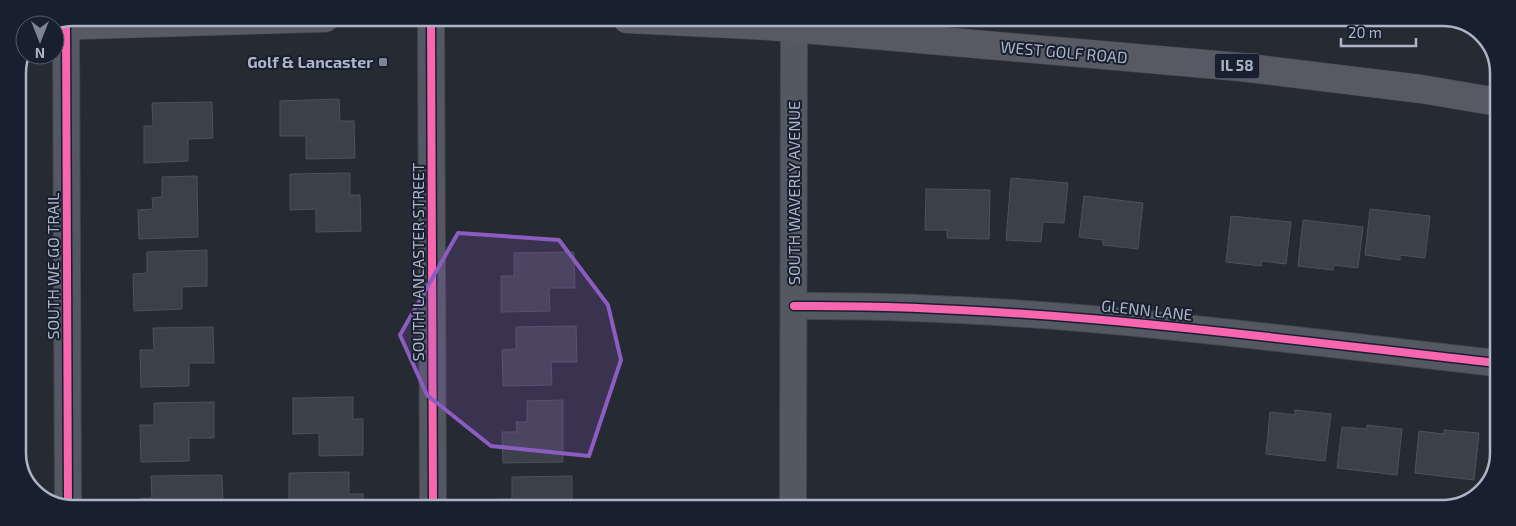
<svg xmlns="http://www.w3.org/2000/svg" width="1516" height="526" font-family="'Exo 2',sans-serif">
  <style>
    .building { fill: #3c404a; stroke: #4c515c }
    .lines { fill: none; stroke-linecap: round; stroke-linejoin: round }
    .street-casing { stroke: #42464e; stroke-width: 28 }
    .primary-casing { stroke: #424750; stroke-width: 29 }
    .street { stroke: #545862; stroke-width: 26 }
    .primary { stroke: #575a64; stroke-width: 28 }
    .cycleway-casing { stroke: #181f2e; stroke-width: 11 }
    .cycleway { stroke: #f766af; stroke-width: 8 }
    .marked { fill: #8c5cc1; fill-opacity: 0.2; stroke: #8c5cc1; stroke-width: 4; stroke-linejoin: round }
    .poi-dot { fill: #7d8493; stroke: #181f2e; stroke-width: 2 }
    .labels { text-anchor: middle; stroke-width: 4; stroke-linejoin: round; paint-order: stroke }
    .shield { fill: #181f2e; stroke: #808798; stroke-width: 1 }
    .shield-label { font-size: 15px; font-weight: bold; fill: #adb4c6 }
    .street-label { font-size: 16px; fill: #adb4c6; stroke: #181f2e }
    .poi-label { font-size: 16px; font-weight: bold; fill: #adb4c6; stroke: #181f2e; text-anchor: end }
    .rim { fill: none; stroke: #adb4c6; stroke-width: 2.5 }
  </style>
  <rect width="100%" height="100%" fill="#252a33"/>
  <g class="building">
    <path d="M339,99L340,121H354L355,158L306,159V136H280V101Z"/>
    <path d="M212,102L213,138L188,139V161L144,163V126H153L152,103Z"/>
    <path d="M350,173V195H360L361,231L316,232V209L290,210V174Z"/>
    <path d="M197,176L198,237L139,239L138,210L153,209L152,198L162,197V177Z"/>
    <path d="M1011,178L1068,183L1064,223L1043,222L1041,242L1006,240Z"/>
    <path d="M926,189L990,190L989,239L947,238V230H925Z"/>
    <path d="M1084,196L1143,203L1138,249L1103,245V240L1079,237Z"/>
    <path d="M1370,209L1430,216L1425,258L1400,255V260L1365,255Z"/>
    <path d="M1231,216L1291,222L1286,264L1262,261L1261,266L1226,262Z"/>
    <path d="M1303,220L1363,227L1358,268L1334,265L1333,270L1298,266Z"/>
    <path d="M207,250V286L182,287V309L134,311L133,274L147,273V252Z"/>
    <path d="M574,252L575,288H549L550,311L501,312V276H514V253Z"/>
    <path d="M576,326L577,362H551L552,385L503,386L502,350L516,349V327Z"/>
    <path d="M213,327L214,363H189V386L141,387L140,350H154L153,328Z"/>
    <path d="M353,397V419H363V455L319,456V433L293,434V398Z"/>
    <path d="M563,400V462L503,463L502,432H517L516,422H527V401Z"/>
    <path d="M214,402V438H189V461L141,462L140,425H154V403Z"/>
    <path d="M1295,410L1331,414L1325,461L1266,454L1270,412L1295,415Z"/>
    <path d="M1367,425L1402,429L1397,475L1337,468L1342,427L1367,429Z"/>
    <path d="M1444,430L1479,433L1474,480L1415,473L1419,431L1444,434Z"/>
    <path d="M1493,451H1496V470L1489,479Z"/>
    <path d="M349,472V494H363V506H289V473Z"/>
    <path d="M222,475L223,506H138V499L152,498L151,476Z"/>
    <path d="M572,476V507H498V499H512V477Z"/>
  </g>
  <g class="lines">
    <defs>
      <g id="street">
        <path d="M431,18L433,506"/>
        <path d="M66,26L68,506"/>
        <path d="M794,306C1029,304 1263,337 1496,363"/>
        <path d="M793,507L794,29"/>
      </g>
      <g id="primary">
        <path d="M627,19L768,26L1240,67L1421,89L1498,102"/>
        <path d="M55,26L325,18"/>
      </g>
    </defs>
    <use href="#street" class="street-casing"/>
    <use href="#primary" class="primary-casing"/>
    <use href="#street" class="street"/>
    <use href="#primary" class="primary"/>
    <defs>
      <g id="cycleway">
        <path d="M431,18L433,506"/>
        <path d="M66,26L68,506"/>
        <path d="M794,306C1029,304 1263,337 1496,363"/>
      </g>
    </defs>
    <use href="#cycleway" class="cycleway-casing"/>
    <use href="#cycleway" class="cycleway"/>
  </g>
  <path class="marked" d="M458,233L559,240L608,305L621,360L589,456L491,446L427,395L400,335Z"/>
  <rect class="poi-dot" x="378" y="57" width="10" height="10" rx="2.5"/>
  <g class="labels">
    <rect class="shield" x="1214.5" y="53.5" width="45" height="25" rx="4"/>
    <g class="shield-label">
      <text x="1237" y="71">IL 58</text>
    </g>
    <g class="street-label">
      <text transform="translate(1064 52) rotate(5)" y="6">WEST GOLF ROAD</text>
      <text transform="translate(794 193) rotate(-90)" y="6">SOUTH WAVERLY AVENUE</text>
      <text transform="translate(418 262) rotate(-90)" y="6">SOUTH LANCASTER STREET</text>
      <text transform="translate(53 266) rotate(-90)" y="6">SOUTH WE GO TRAIL</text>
      <text transform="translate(1147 310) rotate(6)" y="6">GLENN LANE</text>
    </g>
    <g class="poi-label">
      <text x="373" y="68">Golf &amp; Lancaster</text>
    </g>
  </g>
  <path d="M0 0H1516V526H0ZM73 26H1443A47 47 0 0 1 1490 73V453A47 47 0 0 1 1443 500H73A47 47 0 0 1 26 453V73A47 47 0 0 1 73 26Z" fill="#181f2e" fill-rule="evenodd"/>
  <path class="rim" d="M73 26H1443A47 47 0 0 1 1490 73V453A47 47 0 0 1 1443 500H73A47 47 0 0 1 26 453V73A47 47 0 0 1 73 26Z"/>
  <g transform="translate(40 40) rotate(180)"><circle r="24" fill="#181f2e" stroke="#545b6b"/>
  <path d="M0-4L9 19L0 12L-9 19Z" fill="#7d8493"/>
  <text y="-8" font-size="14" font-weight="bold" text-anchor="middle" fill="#adb4c6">N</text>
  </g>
  <path d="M1341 38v8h75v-8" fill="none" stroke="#adb4c6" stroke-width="2.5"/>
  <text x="1348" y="38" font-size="15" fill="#adb4c6" stroke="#181f2e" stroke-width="4" paint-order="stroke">20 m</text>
</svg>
